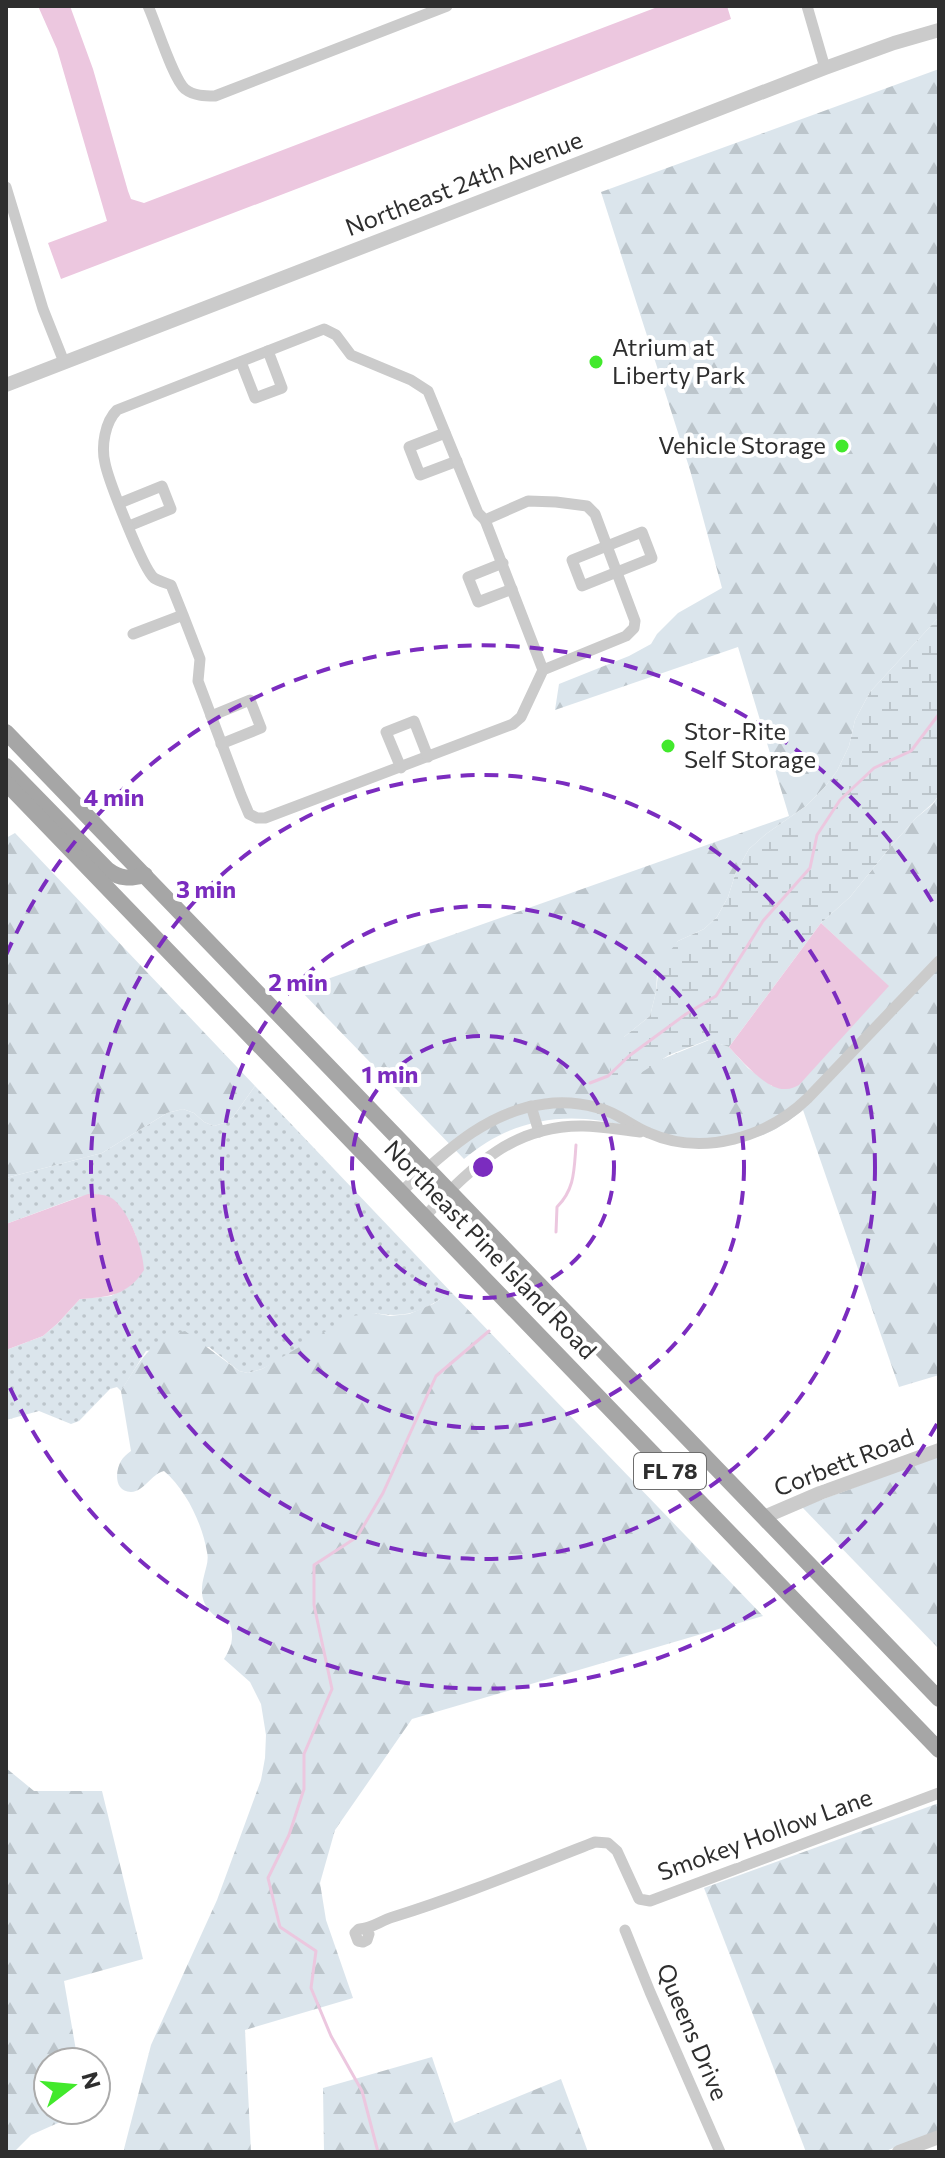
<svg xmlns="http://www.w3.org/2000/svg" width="945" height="2158" font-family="Commissioner,sans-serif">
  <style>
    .grass { fill: url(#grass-dots) }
    .forest { fill: url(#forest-firs) }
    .wetland { fill: url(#wetland-marsh) }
    .water { fill: #ecc7df }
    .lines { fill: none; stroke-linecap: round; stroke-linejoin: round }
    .stream { stroke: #ecc7df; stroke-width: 3 }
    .minor { stroke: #cbcbcb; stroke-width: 11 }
    .tertiary { stroke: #cbcbcb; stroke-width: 14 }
    .primary { stroke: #a6a6a6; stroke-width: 16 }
    .ring { fill: none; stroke: #7b2cbf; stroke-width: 4; stroke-dasharray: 14 10 }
    .poi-dot { fill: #42e92c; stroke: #fff; stroke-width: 3 }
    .labels { text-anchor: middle; stroke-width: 8; stroke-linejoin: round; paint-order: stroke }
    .shield { fill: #fff; stroke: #6d6d6d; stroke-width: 2 }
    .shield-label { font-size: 22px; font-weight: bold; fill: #2e2e2e }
    .street-label { font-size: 24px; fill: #2e2e2e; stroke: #fff }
    .poi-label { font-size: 24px; fill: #2e2e2e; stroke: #fff; text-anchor: start }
    .centre { fill: #7b2cbf; stroke: #fff; stroke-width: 4 }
    .ring-label { font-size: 24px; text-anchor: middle; font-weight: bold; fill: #7b2cbf; stroke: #fff; stroke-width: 8; stroke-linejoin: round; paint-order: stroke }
  </style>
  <defs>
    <pattern id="grass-dots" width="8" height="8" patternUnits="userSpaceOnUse" patternTransform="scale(2)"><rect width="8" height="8" fill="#dbe5ec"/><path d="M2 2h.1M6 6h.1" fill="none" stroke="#bcc5cb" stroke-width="1.8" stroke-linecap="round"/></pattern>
    <pattern id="forest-firs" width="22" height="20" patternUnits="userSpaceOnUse" patternTransform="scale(2)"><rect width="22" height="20" fill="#dbe5ec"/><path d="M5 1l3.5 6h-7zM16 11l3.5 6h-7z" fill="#bcc5cb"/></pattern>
    <pattern id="wetland-marsh" width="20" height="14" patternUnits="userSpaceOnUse" patternTransform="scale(2)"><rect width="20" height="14" fill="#dbe5ec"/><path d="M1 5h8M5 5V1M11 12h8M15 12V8" fill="none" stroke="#bcc5cb"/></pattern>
  </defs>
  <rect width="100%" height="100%" fill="#fff"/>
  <path class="grass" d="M255,1086L451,1292C424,1311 407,1319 374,1313L262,1369L248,1373L239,1371L209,1347L146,1351L121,1391L117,1387L110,1389L79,1421L71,1424L39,1411L6,1420V1350L43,1336L58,1323L80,1299L111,1296L133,1283L136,1236L129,1220L97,1194L79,1197L6,1224V1178L102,1153L167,1113L183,1109L194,1113L204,1122L214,1126L224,1123L233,1117Z"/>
  <g class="forest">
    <path d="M939,69V617L870,692L855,720L849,746L837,771L824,788L806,806L766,834L749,849L736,872L728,897L717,917L704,929L678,941L657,975L656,992L650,1016L624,1037L655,1062L709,1040L729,1047L748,1068L772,1086L888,986L821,923L850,897L892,845L916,818L933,804L939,795V1375L899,1387L803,1110C771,1135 759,1139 720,1143C712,1144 703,1146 695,1145C674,1142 651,1132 630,1127C569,1110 514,1117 464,1159L299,989L789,816L738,647L555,710L559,684L629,656L651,644L657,634L678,613L722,588L690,470L601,192Z"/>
    <path d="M15,833L255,1086L233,1117L224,1123L214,1126L204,1122L194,1113L183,1109L167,1113L102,1153L6,1178V838Z"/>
    <path d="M451,1292L763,1616L412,1719L335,1830L320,1883L326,1920L353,1998L245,2030L251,2152H124V2149L151,2045L217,1900L261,1780L265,1758L266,1735L261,1704L250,1682L224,1659C232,1646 234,1638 230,1624C208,1615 197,1601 204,1576C206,1567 209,1561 207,1552C202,1523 186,1490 164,1471C151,1474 145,1491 131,1492C114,1492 115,1471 121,1461C123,1457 127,1454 131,1451L121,1391C137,1365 152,1337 185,1331L239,1371L248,1373L262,1369L352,1316L374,1313L390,1316L409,1314L433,1304Z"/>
    <path d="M939,1456V1649L802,1507Z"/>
    <path d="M6,1768L34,1791H102L143,1959L64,1981L78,2062H48V2110H79L76,2115L31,2135L14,2152H6Z"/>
    <path d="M939,1803V2131L883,2152H806L704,1888Z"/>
    <path d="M432,2057L454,2123L561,2079L588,2152H324L323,2088Z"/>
  </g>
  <path class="wetland" d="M939,617V795L933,803L916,818L892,845L850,897L821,923L729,1047L708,1040L669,1055L628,1081L616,1083L610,1070L618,1048L624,1037L650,1016L656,992L659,965L678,941L704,929L717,917L728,897L736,872L749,849L766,834L806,806L824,788L837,771L849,746L855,720L870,692Z"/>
  <g class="water">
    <path d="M38,6H70L93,69L128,191L131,199L144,203L660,6H727L731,19L385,155L61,279L48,243L107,221L57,49Z"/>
    <path d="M821,923L889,986L799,1085C795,1087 791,1089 786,1089C767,1091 741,1060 729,1047Z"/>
    <path d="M88,1194C96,1194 106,1194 113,1199C130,1213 143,1249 144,1270C127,1296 109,1297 80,1299L58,1323L43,1336L6,1350V1224Z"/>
  </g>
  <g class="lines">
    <g class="stream">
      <path d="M590,1083L608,1076L629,1056L686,1014L716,996L763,921L810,868L817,835L840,800L874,768L911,751L939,714"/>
      <path d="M556,1232L557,1207C575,1189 574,1170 576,1145"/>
      <path d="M378,2152L362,2091L331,2036L311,1988L316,1951L280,1927L268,1878L289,1835L304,1789V1754L332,1689L314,1605V1565L357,1537L383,1493L436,1376L489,1331"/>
    </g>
    <g class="minor">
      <path d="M148,6C156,23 173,79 185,89C194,96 205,96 215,96L447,6"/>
      <path d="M807,6L825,68"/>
      <path d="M6,187L43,309L64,362"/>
      <path d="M241,362L255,398L282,388L268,351"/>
      <path d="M445,433L409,447L420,475L457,461"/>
      <path d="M120,503L162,486L171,509L129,526"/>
      <path d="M485,520L543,670"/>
      <path d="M642,532L652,558L582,586L572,560Z"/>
      <path d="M503,563L468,577L478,602L512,589"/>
      <path d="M133,634L183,615L200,659L198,681L241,795L249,814L257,818H265L513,724L521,717L543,670L626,636L634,628L635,621L595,514L587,506L556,502L528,501L485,520L478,513L428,391L411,380L351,355L336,335L324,329L117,410C105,422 101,446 105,463C108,479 143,569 154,578C158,581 166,583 171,585L183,615"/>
      <path d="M211,716L250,700L261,728L221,744"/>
      <path d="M401,768L386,732L414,721L428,757"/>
      <path d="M531,1106L539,1132"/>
      <path d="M401,1192C443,1154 486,1111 545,1104C567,1101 592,1104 612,1113C625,1119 636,1128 649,1133C703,1157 768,1137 808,1098L939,961"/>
      <path d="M425,1216C471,1169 511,1125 583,1126C602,1126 621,1130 640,1132"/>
      <path d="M366,1930L369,1934L367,1940L363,1942L358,1941L355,1933L359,1929C371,1929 380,1921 393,1917C461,1896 528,1868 595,1842L608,1843L617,1851L639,1899L650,1901L939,1793"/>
      <path d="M625,1930L650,1992L720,2152"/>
    </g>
    <g class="tertiary">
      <path d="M6,385L825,68L894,43L939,30"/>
      <path d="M764,1517L820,1493L939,1450"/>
      <path d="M899,2152L939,2137"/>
    </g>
    <g class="primary">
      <path d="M6,732L939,1699"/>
      <path d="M6,766L108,870C120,879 130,879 145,875"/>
      <path d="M6,783L939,1750"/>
    </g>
  </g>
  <g class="ring">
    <circle cx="483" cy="1167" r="131"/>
    <circle cx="483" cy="1167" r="261"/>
    <circle cx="483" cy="1167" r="392"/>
    <path d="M937 1424A522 522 0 0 1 6 1379M6 955A522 522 0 0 1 937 910"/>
  </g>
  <g class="poi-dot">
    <circle cx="596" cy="362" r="8"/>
    <circle cx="842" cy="446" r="8"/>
    <circle cx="668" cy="746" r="8"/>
  </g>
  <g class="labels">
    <rect class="shield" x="634" y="1453" width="72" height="36" rx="6"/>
    <g class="shield-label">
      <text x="670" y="1479">FL 78</text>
    </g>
    <g class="street-label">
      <text transform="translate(464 184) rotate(-21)" y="8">Northeast 24th Avenue</text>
      <text transform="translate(490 1250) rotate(46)" y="8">Northeast Pine Island Road</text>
      <text transform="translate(844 1463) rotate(-21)" y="8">Corbett Road</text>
      <text transform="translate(765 1835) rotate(-20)" y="8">Smokey Hollow Lane</text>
      <text transform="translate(692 2032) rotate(67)" y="8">Queens Drive</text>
    </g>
    <g class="poi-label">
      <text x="612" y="356">Atrium at<tspan x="612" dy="28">Liberty Park</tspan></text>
      <text x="826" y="454" text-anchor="end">Vehicle Storage</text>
      <text x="684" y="740">Stor-Rite<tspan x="684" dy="28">Self Storage</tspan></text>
    </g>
  </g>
  <circle cx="483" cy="1167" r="12" class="centre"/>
  <g class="ring-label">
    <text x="114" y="806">4 min</text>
    <text x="206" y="898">3 min</text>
    <text x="298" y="991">2 min</text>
    <text x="390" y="1083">1 min</text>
  </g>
  <rect width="945" height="2158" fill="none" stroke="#2e2e2e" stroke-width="16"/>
  <g transform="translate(72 2086) rotate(74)"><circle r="38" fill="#ffffff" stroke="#ababab" stroke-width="2"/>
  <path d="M0-6L14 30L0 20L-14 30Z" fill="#42e92c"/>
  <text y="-12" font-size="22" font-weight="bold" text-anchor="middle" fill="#2e2e2e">N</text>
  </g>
</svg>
